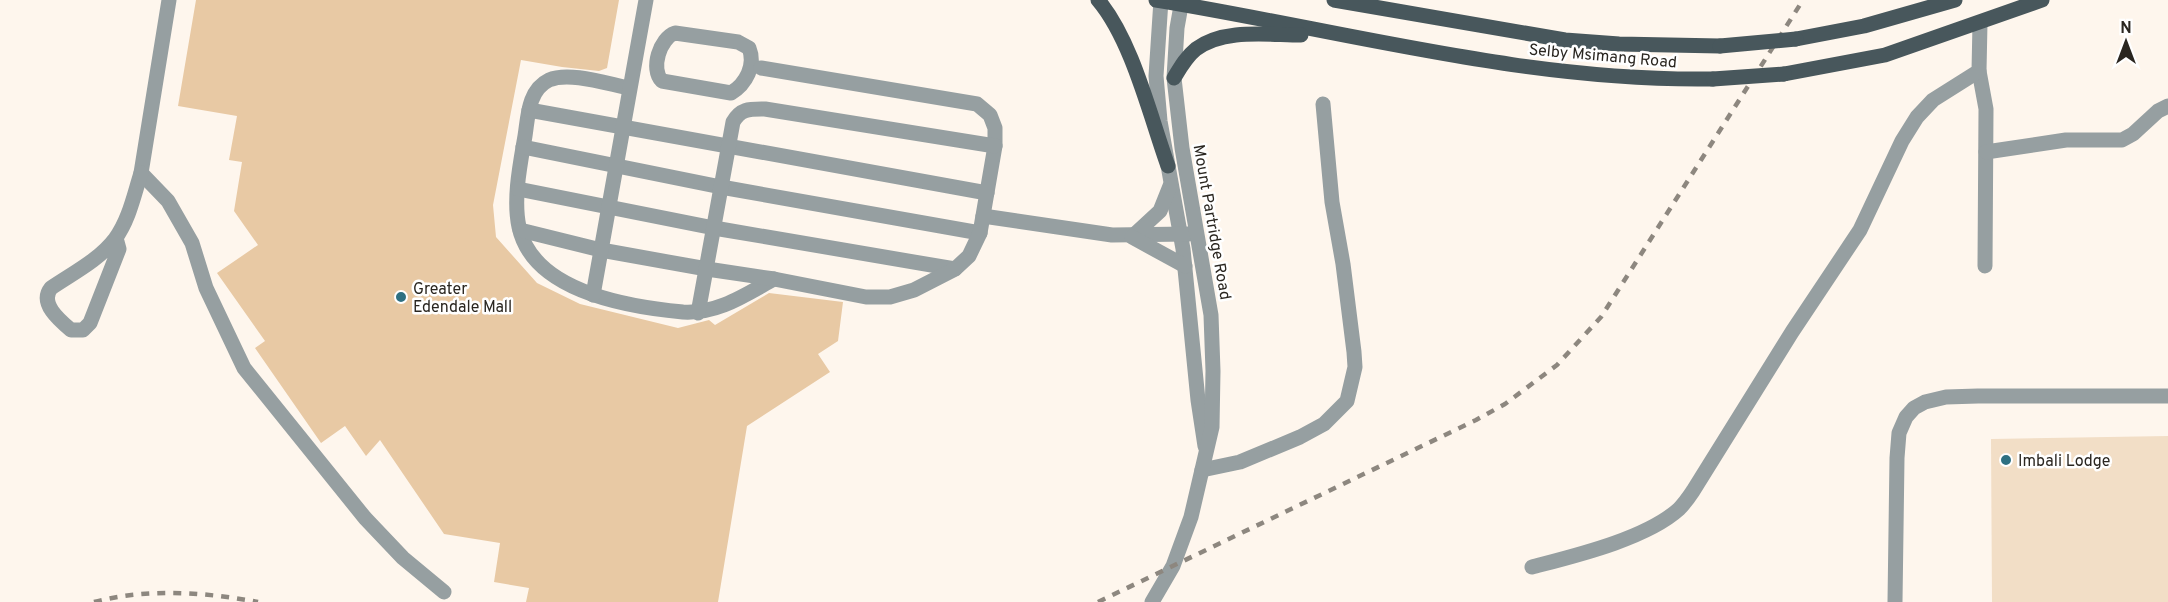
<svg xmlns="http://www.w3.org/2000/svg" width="2168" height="602" font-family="Overpass,sans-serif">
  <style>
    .green { fill: #f2dec6 }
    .building { fill: #e8c9a4 }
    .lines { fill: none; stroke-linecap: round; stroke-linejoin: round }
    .minor { stroke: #969fa1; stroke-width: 15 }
    .major { stroke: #48575c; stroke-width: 15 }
    .rail { stroke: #8d877f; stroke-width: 4.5; stroke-dasharray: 8 8; stroke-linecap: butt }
    .major-bridge { stroke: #48575c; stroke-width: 15 }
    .poi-dot { fill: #2e7082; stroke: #fff; stroke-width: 2 }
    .labels { text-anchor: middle; stroke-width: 5; stroke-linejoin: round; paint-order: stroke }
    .street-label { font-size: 16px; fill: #2a2620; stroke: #fff }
    .poi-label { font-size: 16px; fill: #2a2620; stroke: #fff; text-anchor: start }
  </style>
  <rect width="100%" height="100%" fill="#fef6ed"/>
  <path class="green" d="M2168,436V602H1992L1991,439Z"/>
  <path class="building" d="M196,0H619L607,68L599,71L562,67L521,60L493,205L496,237L537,283L580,304L678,328L709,320L715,325L769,293L843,302L838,341L818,354L830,372L747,426L718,602H526L529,588L494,582L500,543L444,534L380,440L366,456L345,426L321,443L255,348L265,341L217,273L258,245L234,211L242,162L229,160L237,116L178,106Z"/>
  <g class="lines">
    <g class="minor">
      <path d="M169,0L141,173L168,201L192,243L206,288L244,368L365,518L403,558L444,592"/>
      <path d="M1161,0L1156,76L1160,121L1183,249L1198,400L1205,446"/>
      <path d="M675,33L738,42L749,48C756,65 746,84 731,93L662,81C650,69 660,38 675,33Z"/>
      <path d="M1979,71L1986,109L1985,266"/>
      <path d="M629,88C608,84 569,71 549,80C528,90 528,117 525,136C520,165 513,199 519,227C533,292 629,307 683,312C718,314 745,295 774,279"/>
      <path d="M529,110L987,193"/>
      <path d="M523,147L721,187L980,233"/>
      <path d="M1986,152L2066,140H2122L2133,134L2158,111L2168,106"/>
      <path d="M518,189L714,228L955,269"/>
      <path d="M983,216L1112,235L1189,234"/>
      <path d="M520,230L601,250L707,269L774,279L866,297H890L914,290L955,269L969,256L980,233L995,146V128L990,115L977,104L761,68"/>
      <path d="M1134,235L1160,211L1170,186"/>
      <path d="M1132,237L1185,266"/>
      <path d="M116,238L119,249L90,323L83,330H71C59,320 39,303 51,288C73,273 99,260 115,239C129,220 134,195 141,173"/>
      <path d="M593,295L646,0"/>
      <path d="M698,313L733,122C741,108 750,109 765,109L995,146"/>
      <path d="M1202,470L1240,462L1300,437L1324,424L1347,401L1355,367L1354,352L1343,264L1332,202L1323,104"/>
      <path d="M1532,567C1574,556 1646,539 1679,509C1684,504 1689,497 1693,491L1792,332L1860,230L1902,141L1917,117L1933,100L1979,71L1980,23"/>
      <path d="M1152,602L1173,566L1191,517L1212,427L1213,371L1211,315L1182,148L1174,78L1177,28L1182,0"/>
      <path d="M1895,602L1897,458L1899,433L1906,417L1914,408L1925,402L1946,397L1978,396H2168"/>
    </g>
    <g class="major">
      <path d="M1098,0C1132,40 1150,116 1168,166"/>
      <path d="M1156,0C1341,30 1524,82 1713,79"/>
      <path d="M1334,0L1565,40L1619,44L1720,46"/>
      <path d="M1796,39L1864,26L1955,0"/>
      <path d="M1784,74L1885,55L2042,0"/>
      <path d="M1174,78C1180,68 1186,57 1196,49C1224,28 1268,35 1301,35"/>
    </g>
    <g class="rail">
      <path d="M94,602C148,588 204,592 258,602"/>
      <path d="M1098,602L1476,420L1505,404L1557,365L1601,317L1803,0"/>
    </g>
    <g class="major-bridge">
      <path d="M1720,46L1796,39"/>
      <path d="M1713,79L1784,74"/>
    </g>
  </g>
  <g class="poi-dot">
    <circle cx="401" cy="297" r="6"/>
    <circle cx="2006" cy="460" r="6"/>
  </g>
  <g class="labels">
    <g class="street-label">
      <text transform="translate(1603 55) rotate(5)" y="6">Selby Msimang Road</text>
      <text transform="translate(1213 222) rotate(80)" y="6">Mount Partridge Road</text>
    </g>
    <g class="poi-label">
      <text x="413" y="294">Greater<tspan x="413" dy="18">Edendale Mall</tspan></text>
      <text x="2018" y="466">Imbali Lodge</text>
    </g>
  </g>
  <g transform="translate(2126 42)" stroke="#ffffff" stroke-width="4.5" paint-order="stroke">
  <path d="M0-4.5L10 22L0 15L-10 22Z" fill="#2a2620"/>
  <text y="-9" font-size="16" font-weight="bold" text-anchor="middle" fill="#2a2620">N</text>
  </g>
</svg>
